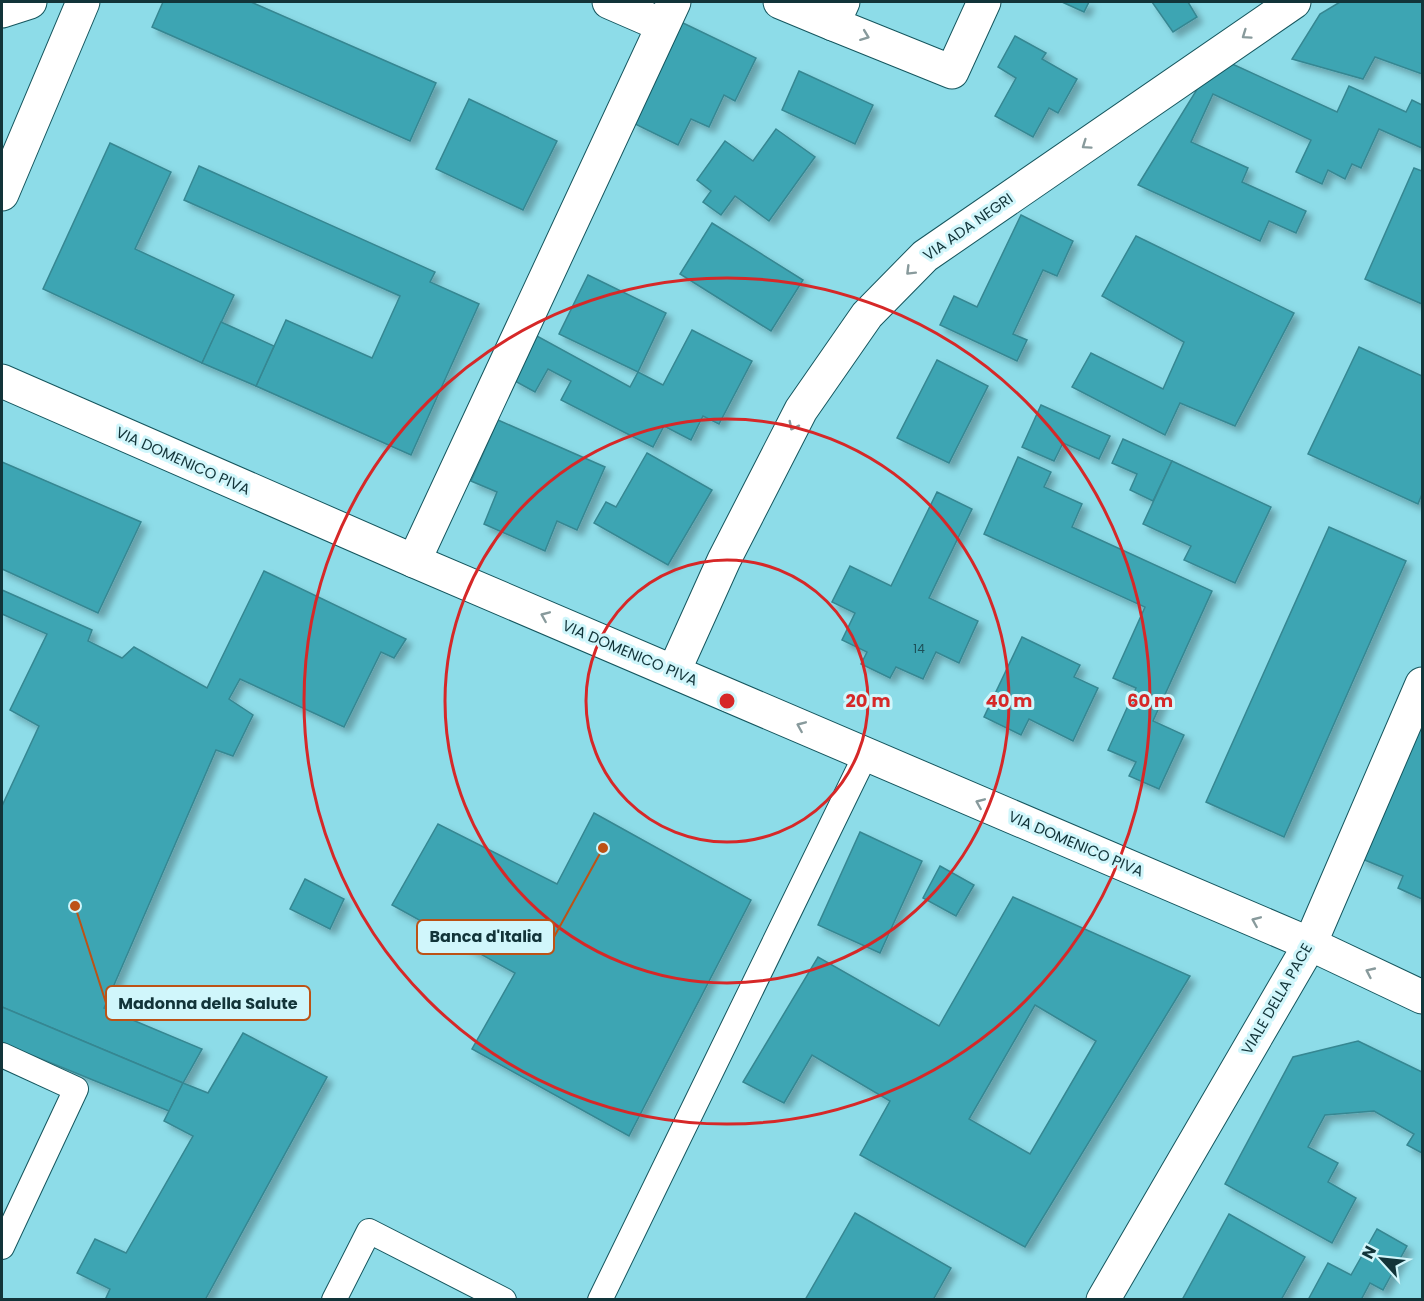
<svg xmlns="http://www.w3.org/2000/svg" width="1424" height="1301" font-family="Poppins,sans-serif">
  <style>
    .building { fill: #3ea5b3; stroke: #368792; stroke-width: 1.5; fill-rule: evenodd; filter: url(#shadow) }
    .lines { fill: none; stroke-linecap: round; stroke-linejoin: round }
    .service-casing { stroke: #15565e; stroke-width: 26 }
    .minor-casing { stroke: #15565e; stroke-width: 35 }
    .tertiary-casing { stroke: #15565e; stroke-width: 35 }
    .service { stroke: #fff; stroke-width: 24 }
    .minor { stroke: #fff; stroke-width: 33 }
    .tertiary { stroke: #fff; stroke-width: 33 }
    .oneway { stroke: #889a9c }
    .ring { fill: none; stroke: #d62828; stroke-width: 3 }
    .labels { text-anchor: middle; stroke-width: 6; stroke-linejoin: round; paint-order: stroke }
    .number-label { font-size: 12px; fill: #1d5058 }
    .street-label { font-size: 15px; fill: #123439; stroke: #d0f6fb }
    .centre { fill: #d62828; stroke: #d0f6fb; stroke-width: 3 }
    .ring-label { font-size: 18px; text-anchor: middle; font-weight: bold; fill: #d62828; stroke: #d0f6fb; stroke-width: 6; stroke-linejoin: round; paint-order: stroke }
    .leader { fill: none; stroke: #bd5215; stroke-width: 2 }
    .callout-dot { fill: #bd5215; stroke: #d0f6fb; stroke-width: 2 }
    .callout { fill: #d0f6fb; stroke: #bd5215; stroke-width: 2 }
    .callout-label { font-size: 16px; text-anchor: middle; font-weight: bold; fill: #123439 }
  </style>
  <defs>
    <filter id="shadow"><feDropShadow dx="5.5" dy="5.5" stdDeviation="3" flood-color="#0004"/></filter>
  </defs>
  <rect width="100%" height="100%" fill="#8ddce8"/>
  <g class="building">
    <path d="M163,2H251L436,83L410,141L152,27Z"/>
    <path d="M1062,2H1089L1084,12Z"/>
    <path d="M1152,2H1188L1197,17L1173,32Z"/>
    <path d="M1340,2H1422V74L1375,57L1363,79L1292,59L1320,14Z"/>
    <path d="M681,22L756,58L735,101L724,95L709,127L691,119L678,145L633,123Z"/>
    <path d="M1015,36L1046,53L1042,59L1077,79L1058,113L1049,108L1033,137L995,116L1016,78L998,67Z"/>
    <path d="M1217,57L1337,112L1349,86L1406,112L1412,100L1422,105V148L1379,129L1361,168L1352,164L1345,179L1328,170L1322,184L1296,172L1311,140L1213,94L1191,142L1248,168L1242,182L1306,211L1296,233L1269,221L1260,241L1138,185Z"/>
    <path d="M799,71L873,105L855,144L782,110Z"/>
    <path d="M469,99L557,141L523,210L436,169Z"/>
    <path d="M776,129L815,157L769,221L735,196L721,215L703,202L711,191L697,180L725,141L753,161Z"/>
    <path d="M110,143L171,172L135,249L234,295L202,363L43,289Z"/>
    <path d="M199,166L435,272L430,282L479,304L411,455L256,386L286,320L372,358L400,296L184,200Z"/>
    <path d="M1414,168L1422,171V304L1365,279Z"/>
    <path d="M1021,215L1073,241L1057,276L1043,270L1013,334L1027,340L1017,361L940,325L954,296L977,307Z"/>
    <path d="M712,223L803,280L771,331L680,274Z"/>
    <path d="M1136,236L1294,313L1235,426L1180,403L1165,435L1072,387L1091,353L1163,389L1184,342L1102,296Z"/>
    <path d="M588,275L666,313L638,372L559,334Z"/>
    <path d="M221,322L274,346L256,386L202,363Z"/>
    <path d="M692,330L752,361L719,424L703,416L691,440L664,426L653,447L561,400L571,381L548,369L535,392L513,380L537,336L630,387L638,372L663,385Z"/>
    <path d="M1359,347L1422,376V494L1418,504L1308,454Z"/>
    <path d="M937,360L988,386L949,463L897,438Z"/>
    <path d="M1041,405L1110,436L1099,459L1063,443L1054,461L1022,447Z"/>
    <path d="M498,420L605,467L577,530L557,521L545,551L484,524L497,492L471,481Z"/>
    <path d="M1123,439L1172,461L1153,501L1130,490L1137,474L1112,463Z"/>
    <path d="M647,453L712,490L668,565L594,523L606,502L616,507Z"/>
    <path d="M1018,457L1051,472L1044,487L1082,504L1072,527L1212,591L1153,721L1184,735L1159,789L1129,776L1136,762L1108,750L1136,688L1113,678L1145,607L984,534Z"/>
    <path d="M1172,461L1271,507L1235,583L1184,560L1191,546L1143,524Z"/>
    <path d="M2,462L141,522L98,613L2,569Z"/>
    <path d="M937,492L972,509L929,598L978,621L959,663L936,652L923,679L896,667L890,678L861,664L867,652L842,640L855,613L832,602L850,566L891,586Z"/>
    <path d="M1329,527L1406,561L1284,837L1206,802Z"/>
    <path d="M264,571L406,639L394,658L381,652L344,727L240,679L229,699L253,715L233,756L216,750L104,1008L202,1049L183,1083L2,1007V806L39,726L10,710L47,634L2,614V590L92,630L88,641L122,658L134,647L207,688Z"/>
    <path d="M1022,637L1080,665L1074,677L1098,688L1073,741L1029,719L1021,735L984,717Z"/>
    <path d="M1422,709V899L1398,888L1403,876L1360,858Z"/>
    <path d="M594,813L751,900L629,1136L472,1049L515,973L392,905L438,824L557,884Z"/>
    <path d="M860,832L922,861L880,953L818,925Z"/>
    <path d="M940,866L974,885L956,916L923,898Z"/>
    <path d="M305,879L344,899L330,929L290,909Z"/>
    <path d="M1013,897L1190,976L1025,1247L860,1155L890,1101L812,1055L784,1103L743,1082L818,957L939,1026ZM1035,1005L1096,1041L1030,1154L969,1119Z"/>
    <path d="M2,1007L183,1083L169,1111L2,1043Z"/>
    <path d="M243,1033L327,1077L205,1300H105L110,1289L77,1273L95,1239L126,1253L193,1136L164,1121L183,1083L208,1093Z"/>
    <path d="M1358,1041L1422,1072V1153L1407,1145L1414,1134L1374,1111L1325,1115L1308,1147L1338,1163L1328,1182L1356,1198L1332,1243L1225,1184L1293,1057Z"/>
    <path d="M855,1213L951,1268L933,1300H805Z"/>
    <path d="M1229,1214L1305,1257L1281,1300H1182Z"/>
    <path d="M1377,1229L1407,1246L1383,1290L1370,1283L1361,1300H1308L1328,1263L1351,1275Z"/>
  </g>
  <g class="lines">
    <defs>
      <g id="service">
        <path d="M2,1055L76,1089L2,1247"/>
        <path d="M334,1300L369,1231L504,1300"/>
        <path d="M600,1300L866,754"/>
      </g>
      <g id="minor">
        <path d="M609,2L662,25"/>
        <path d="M780,2L833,24"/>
        <path d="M843,2L833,24L952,72L984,2"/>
        <path d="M2,11L30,2"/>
        <path d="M2,381L414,561L1310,944L1422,997"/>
        <path d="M414,561L674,2"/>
        <path d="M674,671L724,560L801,410L867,315L925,256L1294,2"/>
      </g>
      <g id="tertiary">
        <path d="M2,194L83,2"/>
        <path d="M1103,1300L1310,944L1422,684"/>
      </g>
    </defs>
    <use href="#service" class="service-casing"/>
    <use href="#minor" class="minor-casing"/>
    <use href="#tertiary" class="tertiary-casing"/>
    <use href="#service" class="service"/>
    <use href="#minor" class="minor"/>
    <use href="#tertiary" class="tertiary"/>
  </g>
  <defs><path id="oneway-chevron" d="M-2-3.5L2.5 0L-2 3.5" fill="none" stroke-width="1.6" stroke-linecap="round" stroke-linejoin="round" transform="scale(1.5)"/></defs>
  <g class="oneway">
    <use href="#oneway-chevron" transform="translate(1246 35) rotate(145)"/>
    <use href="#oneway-chevron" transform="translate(865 36) rotate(21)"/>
    <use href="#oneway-chevron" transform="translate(1086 145) rotate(145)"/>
    <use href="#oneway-chevron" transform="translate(910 271) rotate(135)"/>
    <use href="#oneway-chevron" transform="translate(793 426) rotate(117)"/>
    <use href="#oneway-chevron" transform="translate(545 616) rotate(-157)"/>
    <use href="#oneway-chevron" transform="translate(801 726) rotate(-157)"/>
    <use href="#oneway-chevron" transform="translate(980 803) rotate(-157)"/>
    <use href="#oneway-chevron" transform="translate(1256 921) rotate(-157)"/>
    <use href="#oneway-chevron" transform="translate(1370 972) rotate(-155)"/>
  </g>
  <g class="ring">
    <circle cx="727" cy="701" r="141"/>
    <circle cx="727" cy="701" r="282"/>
    <circle cx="727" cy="701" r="423"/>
  </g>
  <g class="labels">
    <g class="number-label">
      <text x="919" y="653">14</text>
    </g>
    <g class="street-label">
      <text transform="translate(968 227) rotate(-35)" y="5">VIA ADA NEGRI</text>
      <text transform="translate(183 461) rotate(24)" y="5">VIA DOMENICO PIVA</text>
      <text transform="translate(630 653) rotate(23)" y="5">VIA DOMENICO PIVA</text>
      <text transform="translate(1076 844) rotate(23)" y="5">VIA DOMENICO PIVA</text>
      <text transform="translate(1277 999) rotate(-60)" y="5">VIALE DELLA PACE</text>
    </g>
  </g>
  <circle cx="727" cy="701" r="9" class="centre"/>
  <g class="ring-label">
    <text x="868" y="707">20 m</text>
    <text x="1009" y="707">40 m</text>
    <text x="1150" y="707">60 m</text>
  </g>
  <path class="leader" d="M603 848L554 937M75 906L106 1003"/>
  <g class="callout-dot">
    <circle cx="603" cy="848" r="6"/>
    <circle cx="75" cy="906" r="6"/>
  </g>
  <g class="callout">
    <rect x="417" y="920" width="137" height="34" rx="6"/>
    <rect x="106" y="986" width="204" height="34" rx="6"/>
  </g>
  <g class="callout-label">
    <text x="486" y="942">Banca d'Italia</text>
    <text x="208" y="1009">Madonna della Salute</text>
  </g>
  <rect width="1424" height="1301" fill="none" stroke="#123439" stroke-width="6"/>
  <g transform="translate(1382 1259) rotate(297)" stroke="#d0f6fb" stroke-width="4.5" paint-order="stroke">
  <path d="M0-4.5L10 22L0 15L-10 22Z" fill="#123439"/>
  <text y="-9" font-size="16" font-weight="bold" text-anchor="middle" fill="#123439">N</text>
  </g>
</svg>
